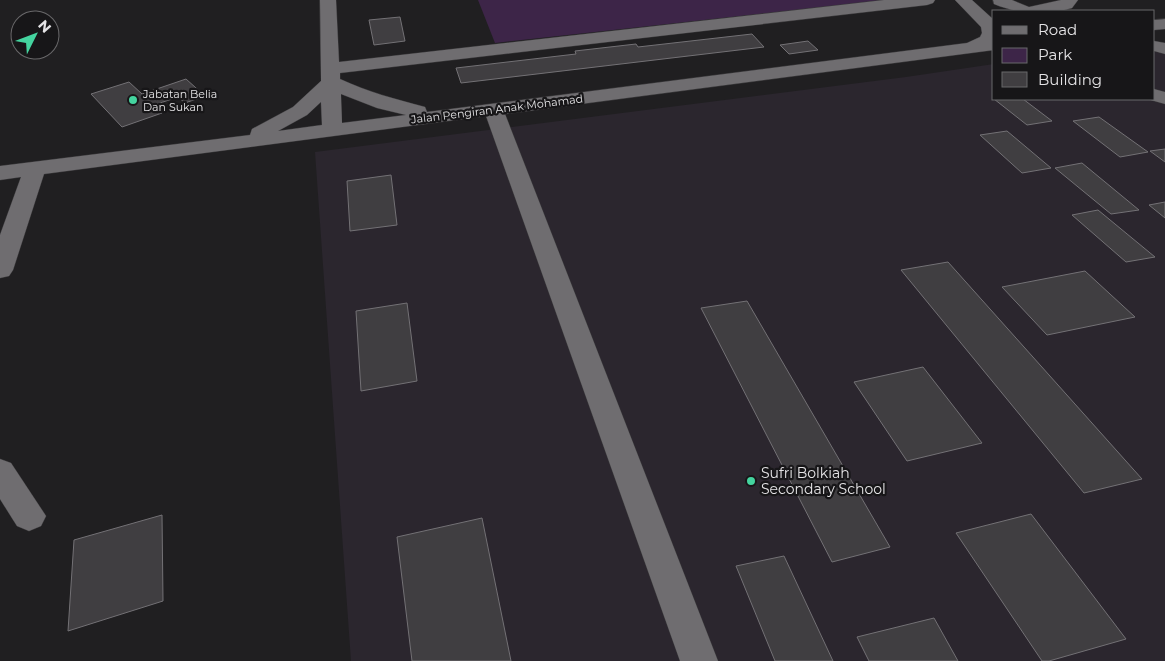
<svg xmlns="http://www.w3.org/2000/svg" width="1165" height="661" font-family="Montserrat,sans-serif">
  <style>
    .built { fill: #2b262e }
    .green { fill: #3d2548 }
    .building { fill: #403e41; stroke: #737175 }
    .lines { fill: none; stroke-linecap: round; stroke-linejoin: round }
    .minor-casing { stroke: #3a393b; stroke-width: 1 }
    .minor { fill: #6f6d70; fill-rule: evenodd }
    .poi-dot { fill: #44d49f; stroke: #171618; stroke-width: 2 }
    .labels { text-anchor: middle; stroke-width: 4.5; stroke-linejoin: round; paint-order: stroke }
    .far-poi-label { font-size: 11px; fill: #e5e4e6; stroke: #171618; text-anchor: start }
    .far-street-label { font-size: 11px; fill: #e5e4e6; stroke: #171618 }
    .poi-label { font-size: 14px; fill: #e5e4e6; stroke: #171618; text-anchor: start }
  </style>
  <rect width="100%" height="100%" fill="#201f21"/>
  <path class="built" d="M1154,51L1165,54V661H351L315,152L906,77L994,64V99H1154Z"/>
  <path class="green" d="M478,0H888L495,43Z"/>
  <g class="building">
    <path d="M400,17L405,41L374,45L369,20Z"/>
    <path d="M752,34L764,47L461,83L456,68L576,54L575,51L636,44L638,47Z"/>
    <path d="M808,41L818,50L789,54L780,45Z"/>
    <path d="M186,79L205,96L185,103L178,97L154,105L162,113L122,127L91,94L129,82L142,94Z"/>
    <path d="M994,99H1023L1052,121L1027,125Z"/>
    <path d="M1099,117L1148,152L1120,157L1073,121Z"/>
    <path d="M1007,131L1051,168L1022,173L980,135Z"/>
    <path d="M1165,149V162L1150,151Z"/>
    <path d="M1082,163L1139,210L1111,214L1055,168Z"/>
    <path d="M391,175L397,225L350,231L347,181Z"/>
    <path d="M1165,202V218L1149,205Z"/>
    <path d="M1098,210L1155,257L1126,262L1072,215Z"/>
    <path d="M948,262L1142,479L1084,493L901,270Z"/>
    <path d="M1085,271L1135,317L1047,335L1002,287Z"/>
    <path d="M747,301L890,547L832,562L701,308Z"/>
    <path d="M407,303L417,381L361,391L356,311Z"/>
    <path d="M923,367L982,443L907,461L854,382Z"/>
    <path d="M1031,514L1126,639L1049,661H1042L956,533Z"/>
    <path d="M162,515L163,601L68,631L74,540Z"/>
    <path d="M482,518L511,661H412L397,537Z"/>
    <path d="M784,556L833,661H775L736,566Z"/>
    <path d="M934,618L958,661H869L857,637Z"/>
  </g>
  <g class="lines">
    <defs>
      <g id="minor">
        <path d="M320,0H336L339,62L884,0H935L933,3L927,5L340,73V79C368,92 395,99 425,107L427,112L967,43L980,37L982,33L981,27L955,0H972L994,20V50L505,114L718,661H680L486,116L44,174L13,270L9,276L0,278V235L21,177L0,180V166L250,135L252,129L293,107L321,81ZM341,94L377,108L406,115L342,123ZM321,102L322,125L278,131L307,115Z"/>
        <path d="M993,0H1012L1029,7L1061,0H1078L1072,8C1048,15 1017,14 994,4Z"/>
        <path d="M1165,19V29L1154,30V20Z"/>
        <path d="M1154,41L1165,43V54L1154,51Z"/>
        <path d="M1154,89L1165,92V104L1147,99H1154Z"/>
        <path d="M0,459L11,463L46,516L41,526L29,531L17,526L0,499Z"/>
      </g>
    </defs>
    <use href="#minor" class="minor-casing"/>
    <use href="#minor" class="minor"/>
  </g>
  <g class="poi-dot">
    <circle cx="133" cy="100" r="5"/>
    <circle cx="751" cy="481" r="5"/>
  </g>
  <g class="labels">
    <g class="far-poi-label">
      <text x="143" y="98">Jabatan Belia<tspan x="143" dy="13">Dan Sukan</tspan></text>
    </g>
    <g class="far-street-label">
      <text transform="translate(497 109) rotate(-7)" y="4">Jalan Pengiran Anak Mohamad</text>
    </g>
    <g class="poi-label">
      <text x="761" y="478">Sufri Bolkiah<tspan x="761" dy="16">Secondary School</tspan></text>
    </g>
  </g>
  <rect x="992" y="10" width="162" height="90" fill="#171618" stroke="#69686a"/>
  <rect x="1002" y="26" width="25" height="8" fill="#6f6d70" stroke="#69686a"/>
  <text x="1038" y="35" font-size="15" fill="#e5e4e6">Road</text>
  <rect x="1002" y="48" width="25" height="15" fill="#3d2548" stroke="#69686a"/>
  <text x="1038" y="60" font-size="15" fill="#e5e4e6">Park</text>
  <rect x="1002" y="72" width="25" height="15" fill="#403e41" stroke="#69686a"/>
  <text x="1038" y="85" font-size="15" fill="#e5e4e6">Building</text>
  <g transform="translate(35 35) rotate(48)"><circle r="24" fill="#171618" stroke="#69686a"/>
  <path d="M0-4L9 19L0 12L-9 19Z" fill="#44d49f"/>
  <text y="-8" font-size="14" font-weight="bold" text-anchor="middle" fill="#e5e4e6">N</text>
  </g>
</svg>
